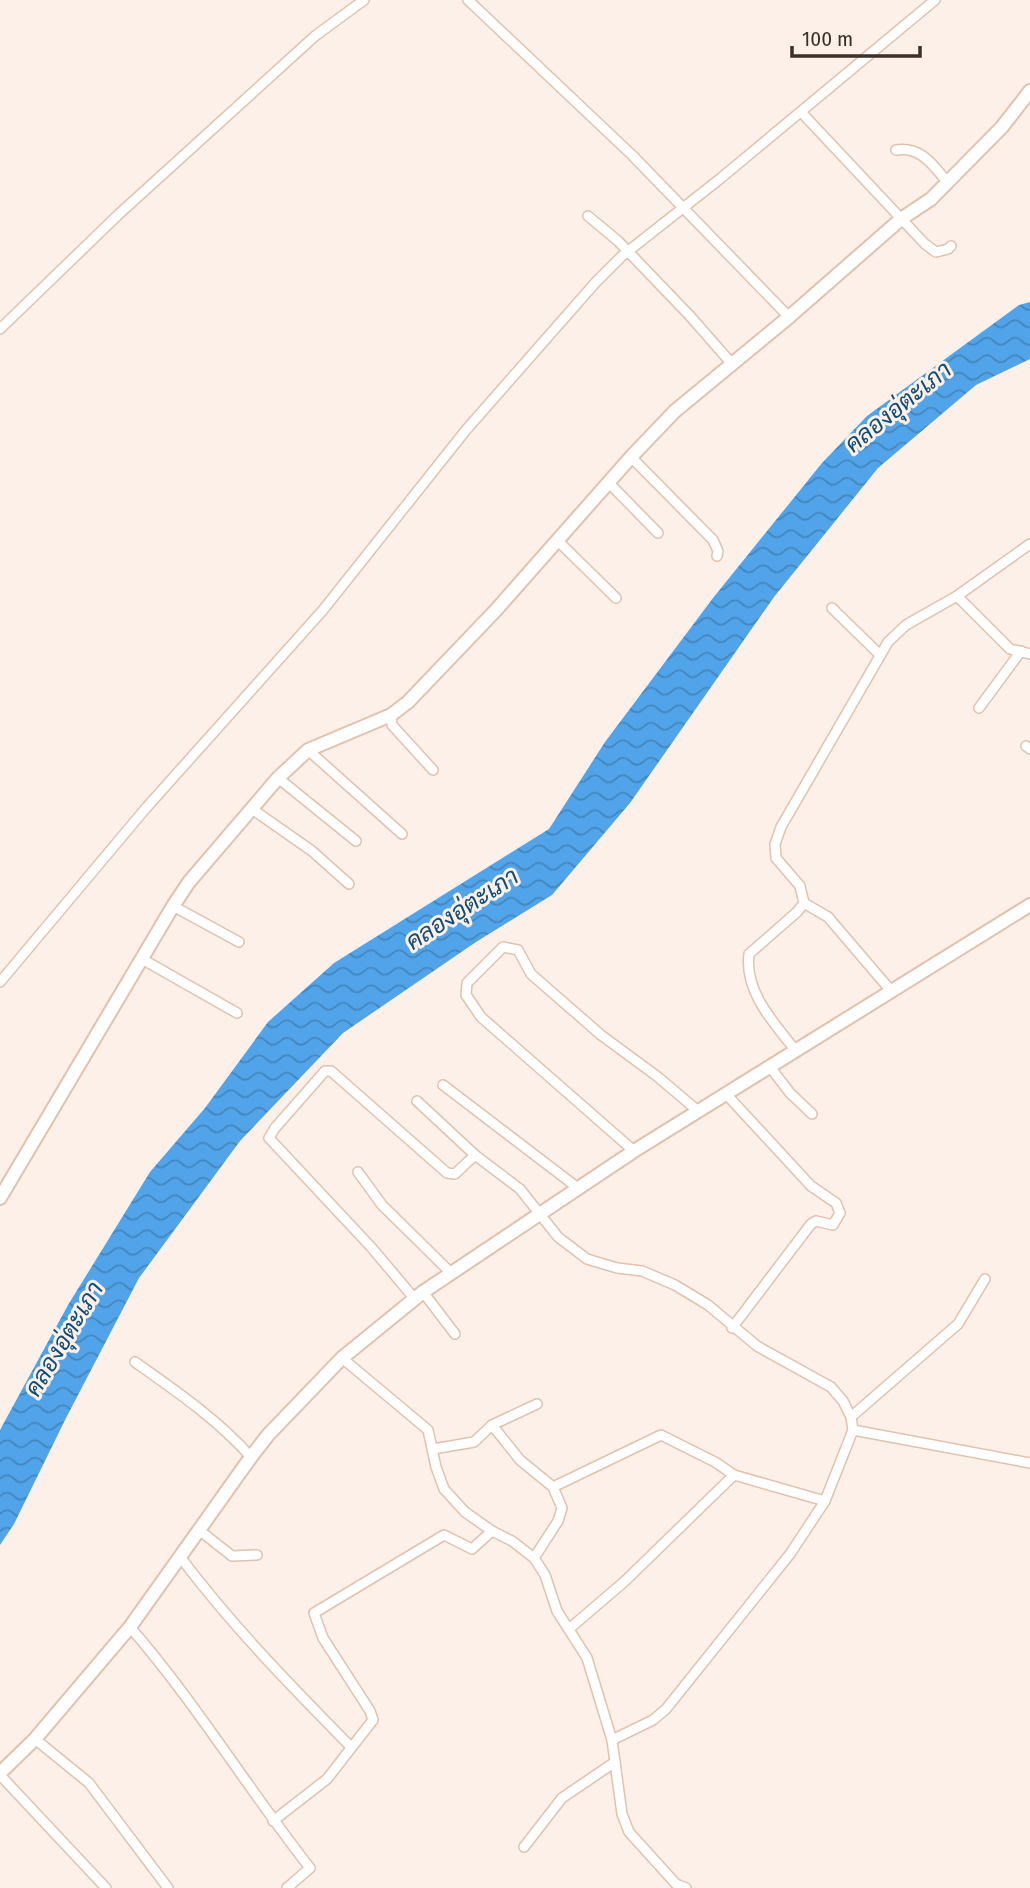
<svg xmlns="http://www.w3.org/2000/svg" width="1030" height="1888" font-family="'Fira Sans Condensed',Sarabun,sans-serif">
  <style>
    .water { fill: url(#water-waves) }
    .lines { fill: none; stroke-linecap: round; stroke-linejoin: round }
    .minor-casing { stroke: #e1c2af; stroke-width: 12 }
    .tertiary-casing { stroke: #e1c2af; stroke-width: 16 }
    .minor { stroke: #fff; stroke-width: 9 }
    .tertiary { stroke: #fff; stroke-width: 12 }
    .labels { text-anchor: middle; stroke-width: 6; stroke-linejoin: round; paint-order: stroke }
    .water-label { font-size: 24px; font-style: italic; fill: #0e4c79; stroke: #fdf0e8 }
  </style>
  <defs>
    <pattern id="water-waves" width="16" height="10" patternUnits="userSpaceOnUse" patternTransform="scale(1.75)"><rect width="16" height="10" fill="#51a4e9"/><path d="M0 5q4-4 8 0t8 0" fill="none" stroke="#4486bd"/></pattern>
  </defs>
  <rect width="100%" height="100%" fill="#fdf0e8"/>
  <path class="water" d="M1030,302V359L976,385L878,468L774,597L630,803L552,895L476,942L343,1033L240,1141L139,1278L66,1418L14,1524L0,1545V1430L68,1305L150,1172L205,1108L268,1022L334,963L549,829L605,742L713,598L822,463L867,416L1019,305Z"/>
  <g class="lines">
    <defs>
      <g id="minor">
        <path d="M468,0L632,155L789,317"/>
        <path d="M801,112L925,244L936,252L948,249L951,246"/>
        <path d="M896,150C921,146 933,165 948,183"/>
        <path d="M588,216L618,241L690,316L732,364"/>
        <path d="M0,329L119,214L315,36L364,0"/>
        <path d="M631,457L713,540L718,551L717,556"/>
        <path d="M609,483L658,533"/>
        <path d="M558,541L616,598"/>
        <path d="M957,596L1010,649L1030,654"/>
        <path d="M832,608L879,654"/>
        <path d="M979,708L1021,651"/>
        <path d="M391,715L392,725L433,770"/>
        <path d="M1026,746L1030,749"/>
        <path d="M308,750L402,834"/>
        <path d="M278,778L356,841"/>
        <path d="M252,809L312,851L349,884"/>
        <path d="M804,903L828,917L892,992"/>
        <path d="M173,906L239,942"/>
        <path d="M142,959L237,1013"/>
        <path d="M0,982L146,808L323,610L466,430L596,282L622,256L721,178L935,0"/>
        <path d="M796,1051C774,1023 744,992 749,954L797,912L804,903L800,886L776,858L775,844L781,827L888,642L906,625L957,596L1030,544"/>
        <path d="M770,1067L790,1093L812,1114"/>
        <path d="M443,1085L578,1188"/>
        <path d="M726,1094L811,1186L836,1203L840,1213L833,1225L816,1221L811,1224L732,1328"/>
        <path d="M417,1101L475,1155L520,1189L558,1237L587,1259L617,1268L642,1271L675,1285L708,1305L757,1346L831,1387L843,1401L851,1417L853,1430L825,1501L790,1554L666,1709L653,1720L612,1740"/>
        <path d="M634,1151L481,1017L466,995L467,983L503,947L518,950L531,974L601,1035L658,1077L698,1111"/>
        <path d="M358,1172L382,1205L451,1273"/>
        <path d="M423,1292L455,1334"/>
        <path d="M414,1298L371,1247L269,1138L275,1128L325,1071H331L447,1173L455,1174L475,1155"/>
        <path d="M342,1358L428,1430L436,1467L444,1489L465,1512L492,1531L512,1541L534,1558L545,1575L557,1611L587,1658L612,1740L622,1814L629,1832L676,1884L686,1888"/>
        <path d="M135,1362C176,1391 217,1419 251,1457"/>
        <path d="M851,1417L958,1324L985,1279"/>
        <path d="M492,1425L520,1460L553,1487L562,1508L558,1521L534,1558"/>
        <path d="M853,1430L1030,1463"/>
        <path d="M433,1449L474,1442L492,1425L537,1404"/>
        <path d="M553,1487L661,1435L715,1462L734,1475"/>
        <path d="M199,1530L232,1556L257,1555"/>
        <path d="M181,1558C234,1628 290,1685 351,1747"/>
        <path d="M130,1627C196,1703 248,1789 310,1868L287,1888"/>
        <path d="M569,1629L625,1581L734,1475L825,1501"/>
        <path d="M35,1739L89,1783L168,1888"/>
        <path d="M0,1775L106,1888"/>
        <path d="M273,1821L327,1779L373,1720L370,1711L323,1638L314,1613L444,1535L472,1549L492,1531"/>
        <path d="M524,1847L562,1798L615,1762"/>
      </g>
      <g id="tertiary">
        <path d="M0,1198L173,906L189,882L278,778L308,750L391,715L408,702L496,610L631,457L675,411L789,317L901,219L931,199L1002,127L1030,91"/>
        <path d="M0,1773L35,1739L130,1627L251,1457L268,1435L342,1358L423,1292L634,1151L1030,905"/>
      </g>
    </defs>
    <use href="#minor" class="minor-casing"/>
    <use href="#tertiary" class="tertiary-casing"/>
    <use href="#minor" class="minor"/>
    <use href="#tertiary" class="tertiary"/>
  </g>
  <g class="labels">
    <g class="water-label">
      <text transform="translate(898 407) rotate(-39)" y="8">คลองอุ่ตะเภา</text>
      <text transform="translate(462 909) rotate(-33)" y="8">คลองอุ่ตะเภา</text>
      <text transform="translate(64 1339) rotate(-59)" y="8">คลองอุ่ตะเภา</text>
    </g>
  </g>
  <path d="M792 46v10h128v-10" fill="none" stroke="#3c3028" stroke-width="3.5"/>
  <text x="802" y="46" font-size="21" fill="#3c3028" stroke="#fdf0e8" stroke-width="5" paint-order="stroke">100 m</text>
</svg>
